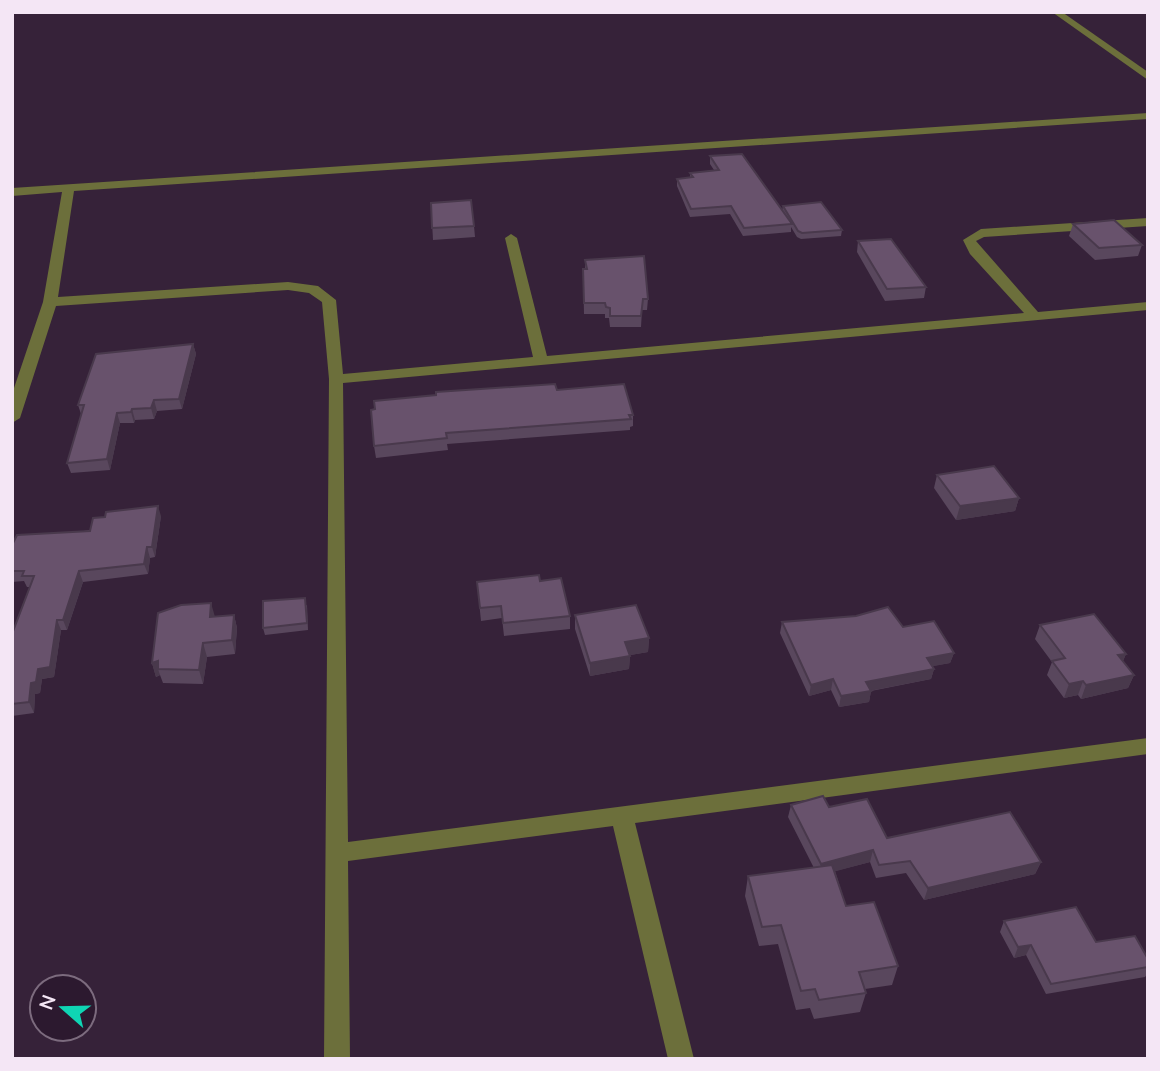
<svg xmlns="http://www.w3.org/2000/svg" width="1160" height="1071" font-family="'Nunito Sans',sans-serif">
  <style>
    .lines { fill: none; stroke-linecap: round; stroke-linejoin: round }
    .street { fill: #6c6f3b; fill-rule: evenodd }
    .wall { fill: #59475d }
    .shaded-wall { fill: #49394c }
    .building { fill: #68526c; stroke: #49394c; stroke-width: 2 }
  </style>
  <rect width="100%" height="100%" fill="#362239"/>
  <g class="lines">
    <g class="street">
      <path d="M1052,12H1062L1148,72V80Z"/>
      <path d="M1148,113V119L74,191L58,297L288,282L318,286L336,300L343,374L533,357L505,238L511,234L517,238L547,356L1024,313L970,254L963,240L981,229L1148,218V226L984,237L976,241L1038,312L1148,302V310L343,383L348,842L1148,738V754L635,823L694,1059H668L613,826L348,861L350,1059H324L329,379L322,302L309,293L288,290L56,306L20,418L12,423V394L43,302L62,192L12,196V188Z"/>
    </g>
  </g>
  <g class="wall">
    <path d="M710,156L782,211L783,206L842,230L841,236L801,239L797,237L791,227V232L743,236L730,214L690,217L677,186V179L690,178V173L714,170L710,164Z"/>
    <path d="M431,203L474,226L475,237L433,240Z"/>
    <path d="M1073,224L1142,245L1138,256L1095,260L1069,236Z"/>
    <path d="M858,241L926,287L924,298L885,301L857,252Z"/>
    <path d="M585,260L648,299L647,310H642L641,327H610L609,318H605V314H584L583,269H585Z"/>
    <path d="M193,344L196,354L182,409L157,411L154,419L135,420L134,423H120L110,470L71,473L67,463L81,414L78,405Z"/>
    <path d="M557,390L633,415V426L630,427V430L447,444L448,450L376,458L374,446L436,395Z"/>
    <path d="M937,475L1019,498L1015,511L956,520L934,488Z"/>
    <path d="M161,516L155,557L150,558L148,574L83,582L67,630H61L54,677L42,679L40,693L35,694L34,713L12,716V634L30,587H27L24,581L12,582V545Z"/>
    <path d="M540,581L570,616V629L504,636L502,618L481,621L477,582Z"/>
    <path d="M307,605L308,630L265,635L263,628Z"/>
    <path d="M234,615L237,628L235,654L207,657L203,684L163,683L160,675L156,677L152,663L215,617Z"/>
    <path d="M575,615L649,638L648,652L630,655L629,669L590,676L575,629Z"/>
    <path d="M782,622L903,627L954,653L950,663L932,666L934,669L931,679L871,691L869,702L839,707L831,690L809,696L780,633Z"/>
    <path d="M1040,625L1126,654L1123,661L1134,675L1128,688L1081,699L1078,695L1064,698L1047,675L1052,662L1035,639Z"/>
    <path d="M791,805L829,807L887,838L1041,862L1035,874L924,900L906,873L876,878L870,862L835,871L846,906L898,966L892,985L865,989L866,993L860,1012L814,1019L810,1008L796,1010L778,944L759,946L745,896L748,876L814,868L788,817Z"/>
    <path d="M1004,921L1096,942L1148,959V973L1145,977L1046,994L1026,955L1014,958L1000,932Z"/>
  </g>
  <g class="shaded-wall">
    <path d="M193,344L196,354L182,409L179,399Z"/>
    <path d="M154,400L157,411L154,419L151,408Z"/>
    <path d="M132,409L135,420L134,423L131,412Z"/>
    <path d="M117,413L120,423L110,470L107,459Z"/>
    <path d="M1019,498L1015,511L956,520L960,506Z"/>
    <path d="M158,506L161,516L155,557L152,547Z"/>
    <path d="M147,547L150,558L148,574L144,564Z"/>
    <path d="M79,571L83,582L67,630L63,620Z"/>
    <path d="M211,603L215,617H210Z"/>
    <path d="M234,615L237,628L235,654L232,640Z"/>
    <path d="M57,620L61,630L54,677L42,679L40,693L35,694L34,713L29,702L31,683Z"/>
    <path d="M649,638L648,652L625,656V642Z"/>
    <path d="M203,643L207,657L203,684L199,670Z"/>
    <path d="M954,653L950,663L924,668L927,658Z"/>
    <path d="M1126,654L1120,667L1118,655Z"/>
    <path d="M630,656L629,669L590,676V663Z"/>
    <path d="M158,661V669L160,675L156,677L152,663Z"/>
    <path d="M934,669L931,679L864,692L866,682Z"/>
    <path d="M1134,675L1128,688L1081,699L1086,685Z"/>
    <path d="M833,679L831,690L809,696L811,685Z"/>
    <path d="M1083,681L1078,695L1064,698L1069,684Z"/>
    <path d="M871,691L869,702L839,707L841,696Z"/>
    <path d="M873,850L870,862L818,876L821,864Z"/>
    <path d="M1041,862L1035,874L924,900L928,888Z"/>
    <path d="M1031,945L1026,955L1014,958L1018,947Z"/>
  </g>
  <g class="building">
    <path d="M742,154L792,224L744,228L731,206L691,209L677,179L693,177L690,173L719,170L710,156Z"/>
    <path d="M471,200L474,226L432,228L431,203Z"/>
    <path d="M821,202L842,230L802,233L798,231L783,206Z"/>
    <path d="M1114,220L1142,245L1099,248L1073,224Z"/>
    <path d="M891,239L926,287L887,289L858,241Z"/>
    <path d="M644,256L648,299H643L641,316H610V308L606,307L605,303H584L583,269H587L585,260Z"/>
    <path d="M193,344L179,399L154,400L151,408L132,409L131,412L117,413L107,459L67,463L84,405H78L96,354Z"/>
    <path d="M555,384L557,390L624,384L633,415H629L631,419L446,433L447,438L374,446L371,410L375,409L374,401L436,395V392Z"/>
    <path d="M994,466L1019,498L960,506L937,475Z"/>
    <path d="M158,506L152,547H147L144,564L79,571L63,620H57L50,667L38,669L36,682L31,683L29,702L12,704V634L34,576H22L24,571H12V545L17,535L90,531L93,518L105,517L106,512Z"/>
    <path d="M539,575L540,581L561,578L570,616L503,623L501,606L480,608L477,582Z"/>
    <path d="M305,598L307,623L263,628V601Z"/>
    <path d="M211,603L210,617L234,615L232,640L203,643L199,670L158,669V661L152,663L158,613L181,605Z"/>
    <path d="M636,605L649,638L625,642L630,656L590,663L575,615Z"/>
    <path d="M888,607L903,627L934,621L954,653L927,658L934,669L866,682L871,691L841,696L833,679L811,685L782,622L856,616Z"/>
    <path d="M1094,614L1126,654L1118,655L1134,675L1086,685L1083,681L1069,684L1052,661L1065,658L1040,625Z"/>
    <path d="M823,796L829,807L867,799L887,838L1010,812L1041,862L928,888L910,861L879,865L873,850L821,864L791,805Z"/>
    <path d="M832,865L846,906L874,902L898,966L859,972L866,993L819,1000L815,989L801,991L781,925L762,927L748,876Z"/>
    <path d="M1076,907L1096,942L1135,936L1148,959V967L1051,984L1031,945L1018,947L1004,921Z"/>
  </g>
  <rect width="1160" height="1071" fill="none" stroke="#f4e6f5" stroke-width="28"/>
  <g transform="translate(63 1008) rotate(290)"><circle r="33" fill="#2c192f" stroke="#7c6b7e" stroke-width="2"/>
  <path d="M0-5L12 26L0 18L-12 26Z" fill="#0fd5b4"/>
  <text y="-10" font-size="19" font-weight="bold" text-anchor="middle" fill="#f4e6f5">N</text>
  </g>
</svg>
